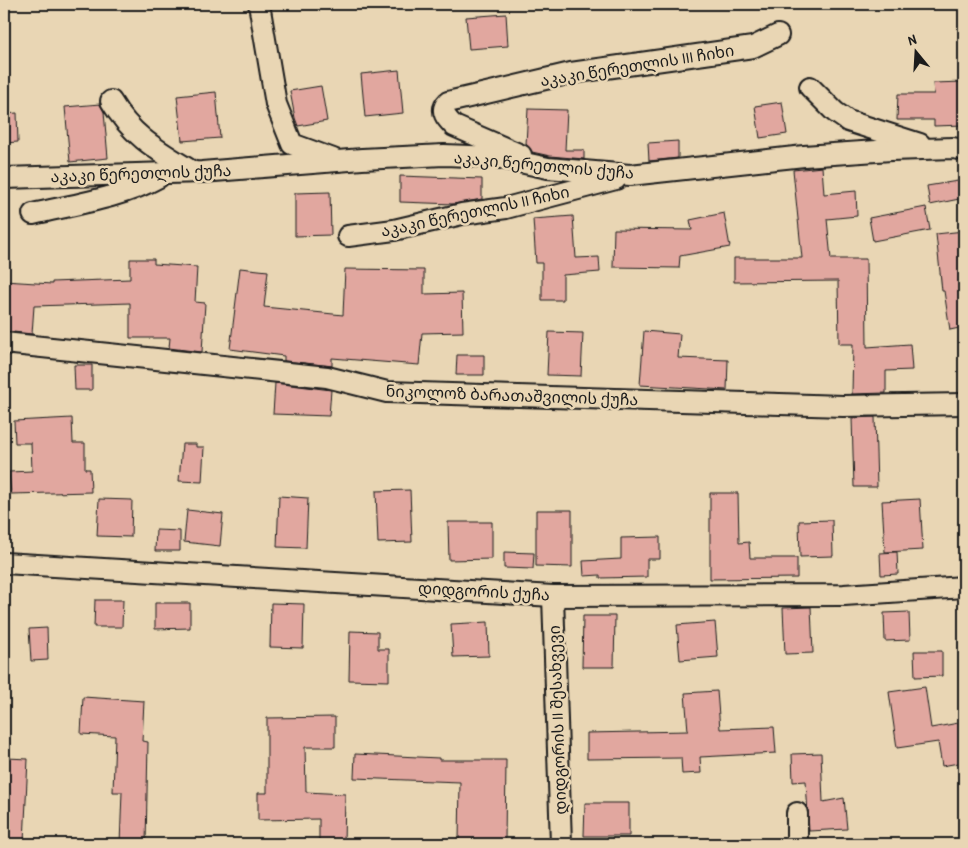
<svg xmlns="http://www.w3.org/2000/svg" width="968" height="848" font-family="'Patrick Hand','Noto Sans Georgian',sans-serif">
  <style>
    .building { fill: #e1a79f; stroke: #1c1c1c }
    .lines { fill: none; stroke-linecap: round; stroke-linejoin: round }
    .minor-casing { stroke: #1c1c1c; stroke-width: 24 }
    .minor { stroke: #e9d6b4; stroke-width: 20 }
    .labels { text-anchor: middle; stroke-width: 5; stroke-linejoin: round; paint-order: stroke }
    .street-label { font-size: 16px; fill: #1c1c1c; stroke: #e9d6b4 }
  </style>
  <rect width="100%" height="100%" fill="#e9d6b4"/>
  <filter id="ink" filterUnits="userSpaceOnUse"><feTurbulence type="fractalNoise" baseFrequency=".02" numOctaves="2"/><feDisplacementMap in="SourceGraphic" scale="10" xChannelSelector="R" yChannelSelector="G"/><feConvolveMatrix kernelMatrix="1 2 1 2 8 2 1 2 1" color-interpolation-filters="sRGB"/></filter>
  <g filter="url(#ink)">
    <g class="building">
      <path d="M506,14L508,46L469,49L466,17Z"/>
      <path d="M399,70L403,113L365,117L361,74Z"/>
      <path d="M964,82V125L934,126V120H897L898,94H934L933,83Z"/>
      <path d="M321,86L327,121L298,126L295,118L290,91Z"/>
      <path d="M216,92L220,138L182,141L177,96Z"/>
      <path d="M782,102L787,134L760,138L755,106Z"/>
      <path d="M100,104L104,112L108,158L70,162L65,107Z"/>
      <path d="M528,109L567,110L565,150H584V159L550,156L532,152L526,144Z"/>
      <path d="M17,113L18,142L4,143V114Z"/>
      <path d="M678,141V158L649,161L648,143Z"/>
      <path d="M822,167L824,194L856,191L857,216L827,219L831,259H866L867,347L910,344L912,370L886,371V393L852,394L853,344H839L838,281L734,282V258H802L793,170Z"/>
      <path d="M400,176L482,179V199L454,204L400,202Z"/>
      <path d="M964,180V198L930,205L927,186Z"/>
      <path d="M330,192L331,235L295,236V193Z"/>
      <path d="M926,207L930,230L873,241L869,218Z"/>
      <path d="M724,213L730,247L680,256L679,268L613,267L614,229L692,230L690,220Z"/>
      <path d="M573,216L576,258L599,257L600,272L563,275V300H542V263H536L533,219Z"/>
      <path d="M964,231V289H962L964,306V327L950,330L944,291H942L936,234Z"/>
      <path d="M130,259H154V264L197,267L195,302L205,303L202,352L169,348L170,338H130V303L34,306L32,334L4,331V281L52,284V282L130,279Z"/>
      <path d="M240,268L268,271L264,307L343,315L345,269L424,270V294L462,293L463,332L422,333L419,365L332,358V366L284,361V356L230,349Z"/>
      <path d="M644,331L680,334L678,358L728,360L727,390L640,385Z"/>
      <path d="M549,332L583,333L581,376L547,375Z"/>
      <path d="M457,355H484V375H456Z"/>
      <path d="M74,365H92V390H75Z"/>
      <path d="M275,383L331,390L329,416L273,414Z"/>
      <path d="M875,417L877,487H854L852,418Z"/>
      <path d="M72,418L73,443H85V469H90L91,492L11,494L9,472L32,471L31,443H15L14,421Z"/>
      <path d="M182,444H196V447H204L202,482L179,481Z"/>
      <path d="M410,490L412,542L378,543L376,491Z"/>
      <path d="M710,493H738L739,543L749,542L750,558H797V578L710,579Z"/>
      <path d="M279,496L308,498L306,548L277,547Z"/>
      <path d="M99,499L132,500L131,537L97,536Z"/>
      <path d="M920,499L923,550L885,552L882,501Z"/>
      <path d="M187,510L223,514L220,546L184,542Z"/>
      <path d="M536,510H572V567L536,566Z"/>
      <path d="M832,520L833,556L800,557L799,521Z"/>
      <path d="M448,522H492V559L449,560Z"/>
      <path d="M156,530L180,531V551H155Z"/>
      <path d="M660,537V559H647V577L600,578V575L584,576L583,561L621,559V538Z"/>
      <path d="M504,552L534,553L533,569L504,568Z"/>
      <path d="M897,552L898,574L881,575L880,553Z"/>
      <path d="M95,600H123L122,627H94Z"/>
      <path d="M155,603H190V628L155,629Z"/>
      <path d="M271,603L304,604L303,648L270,647Z"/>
      <path d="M811,607L813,653L785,654L783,608Z"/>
      <path d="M909,612L910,640L885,641L884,613Z"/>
      <path d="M583,616H615L614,667H582Z"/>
      <path d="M488,622L489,656L453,657L451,624Z"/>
      <path d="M715,622L718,657L680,660L677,625Z"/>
      <path d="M47,628L48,660L31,661L29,629Z"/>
      <path d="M350,631L378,632V649H389V681L349,680Z"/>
      <path d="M914,651H942V676L915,677Z"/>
      <path d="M925,687L931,728L964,722V762L942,766L938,742L897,748L889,692Z"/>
      <path d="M717,691L720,729L774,727L776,753L700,757L701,773L682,774L681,758L587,759V733L688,731L685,693Z"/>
      <path d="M83,697L144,701L142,741L148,742L146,844H120L122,792H113L115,736L81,734Z"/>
      <path d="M335,717V747H305L306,792L345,794L344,844H319V819L258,820V793H267V718Z"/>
      <path d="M821,753L823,802L844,798L847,829L809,831L806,781L793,782L792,754Z"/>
      <path d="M355,754L439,758V760H506L505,841H459L460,782L354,778Z"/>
      <path d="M7,758L28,759L24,842L4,841Z"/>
      <path d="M585,803H629V836H584Z"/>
    </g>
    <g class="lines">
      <defs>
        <g id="minor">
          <path d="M259,4L276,104L292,144L333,159"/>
          <path d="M810,87L835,112L848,121L920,144"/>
          <path d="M111,101C132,137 159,151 193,172"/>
          <path d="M521,155L454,126C447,119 439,111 448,102L571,73L753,47L778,35"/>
          <path d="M4,178L202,172L362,159L444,155L496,157L548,168L630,175L804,156L891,150L953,148L964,150"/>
          <path d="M33,214C76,204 121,198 159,177"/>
          <path d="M348,236L394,230L462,214L506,208L616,179"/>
          <path d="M4,343L327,377L387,392L843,406L964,404"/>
          <path d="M4,563L553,596L844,595L964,587"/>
          <path d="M553,596L561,844"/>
          <path d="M797,813V844"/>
        </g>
      </defs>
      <use href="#minor" class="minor-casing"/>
      <use href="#minor" class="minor"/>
    </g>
  </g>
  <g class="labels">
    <g class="street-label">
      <text transform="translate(637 65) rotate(-9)" y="6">აკაკი წერეთლის III ჩიხი</text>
      <text transform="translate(544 165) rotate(5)" y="6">აკაკი წერეთლის ქუჩა</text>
      <text transform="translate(141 173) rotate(-2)" y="6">აკაკი წერეთლის ქუჩა</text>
      <text transform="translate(475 211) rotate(-12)" y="6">აკაკი წერეთლის II ჩიხი</text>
      <text transform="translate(512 395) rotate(2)" y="6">ნიკოლოზ ბარათაშვილის ქუჩა</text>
      <text transform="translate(484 591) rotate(3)" y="6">დიდგორის ქუჩა</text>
      <text transform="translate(557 720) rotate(-92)" y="6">დიდგორის II შესახვევი</text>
    </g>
  </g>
  <rect width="968" height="848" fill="none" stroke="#e9d6b4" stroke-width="20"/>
  <rect x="10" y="10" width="948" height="828" fill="none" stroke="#1c1c1c" stroke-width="2" filter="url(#ink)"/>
  <g transform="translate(916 52) rotate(342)" stroke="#e9d6b4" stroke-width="4" paint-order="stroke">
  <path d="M0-4L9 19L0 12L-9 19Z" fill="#1c1c1c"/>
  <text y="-8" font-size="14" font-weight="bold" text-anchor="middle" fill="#1c1c1c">N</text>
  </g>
</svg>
